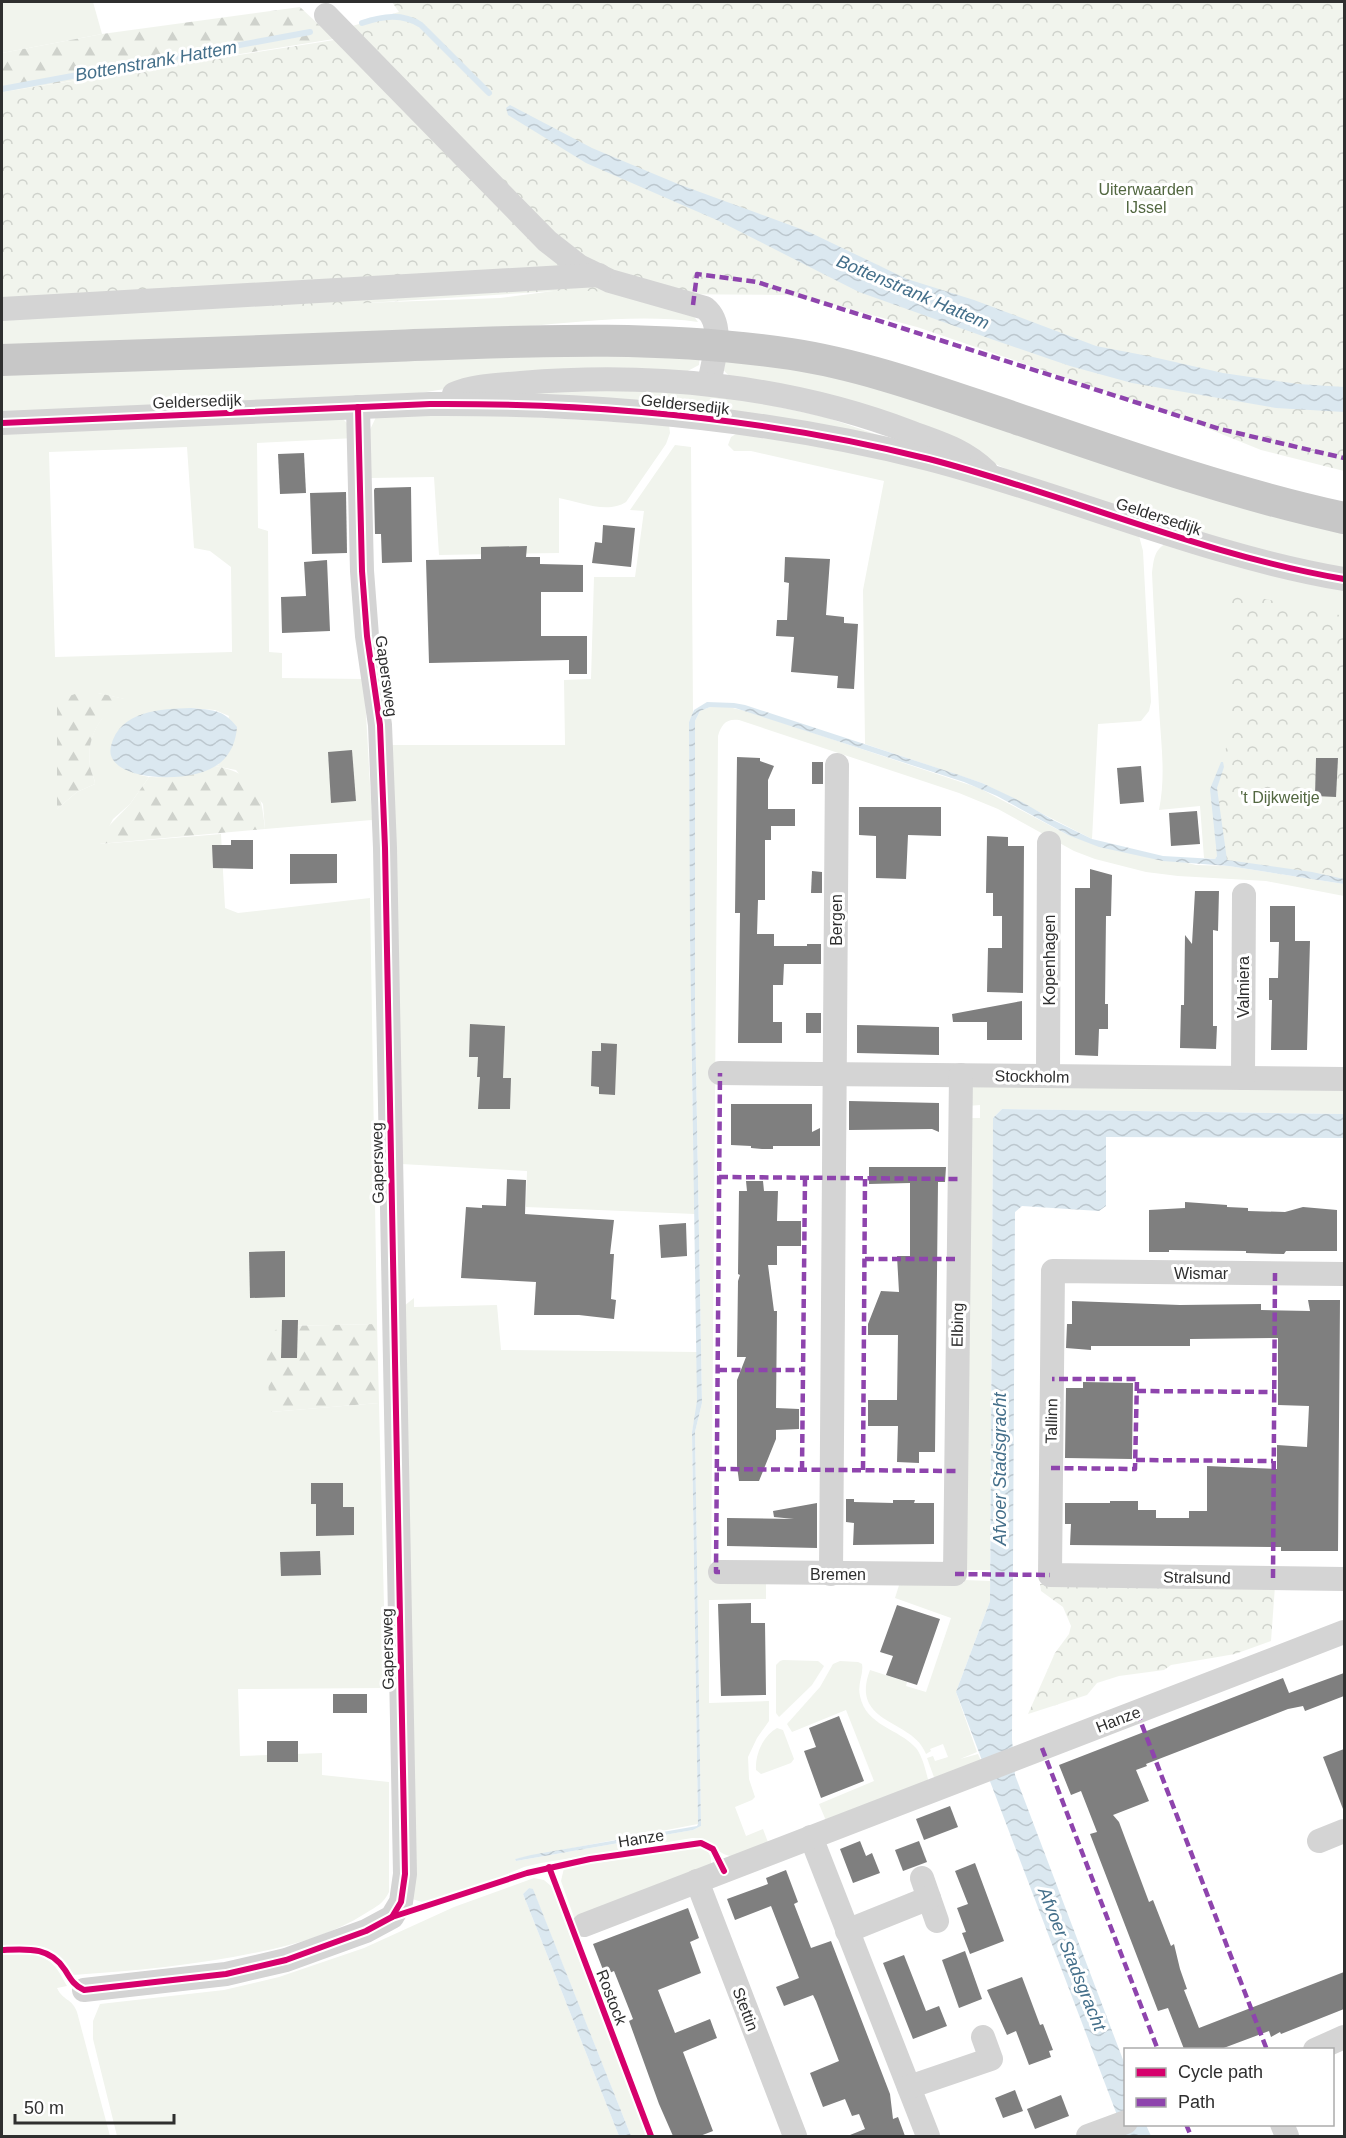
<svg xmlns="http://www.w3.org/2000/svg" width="1346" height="2138" font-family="Helvetica,sans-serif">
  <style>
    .grass { fill: #f1f4ed; fill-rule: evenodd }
    .forest { fill: url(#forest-firs) }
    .park { fill: url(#park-crowns) }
    .water { fill: url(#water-waves) }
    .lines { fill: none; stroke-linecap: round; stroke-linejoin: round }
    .stream { stroke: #dbe8f0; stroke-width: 6 }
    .building { fill: #7f7f7f }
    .minor { stroke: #d4d4d4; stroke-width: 24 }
    .major { stroke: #c7c7c7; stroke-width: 32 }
    .quiet { stroke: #8e44ad; stroke-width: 4.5; stroke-dasharray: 9 4.5; stroke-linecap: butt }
    .cycleway-casing { stroke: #fff; stroke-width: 10 }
    .cycleway { stroke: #d6006c; stroke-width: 6 }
    .labels { text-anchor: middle; stroke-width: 6; stroke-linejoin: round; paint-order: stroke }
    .park-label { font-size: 16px; fill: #526740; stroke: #fff }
    .street-label { font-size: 16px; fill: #2f2f2f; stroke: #fff }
    .water-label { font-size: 18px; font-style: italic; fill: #446f8a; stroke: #fff }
  </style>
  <defs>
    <pattern id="forest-firs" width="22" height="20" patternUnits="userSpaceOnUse" patternTransform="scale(1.5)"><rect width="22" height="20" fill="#f1f4ed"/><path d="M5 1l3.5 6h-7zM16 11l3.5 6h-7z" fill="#cfd2cc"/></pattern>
    <pattern id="park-crowns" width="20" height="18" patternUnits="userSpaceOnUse" patternTransform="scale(1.5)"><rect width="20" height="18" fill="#f1f4ed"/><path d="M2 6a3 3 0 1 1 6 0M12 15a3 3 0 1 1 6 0" fill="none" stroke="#cfd2cc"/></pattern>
    <pattern id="water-waves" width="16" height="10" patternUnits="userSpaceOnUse" patternTransform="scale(1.5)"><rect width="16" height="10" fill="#dbe8f0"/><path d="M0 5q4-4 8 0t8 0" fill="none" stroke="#bcc7ce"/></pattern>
  </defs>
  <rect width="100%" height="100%" fill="#fff"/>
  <g class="grass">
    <path d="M2,2H93L102,34L2,53Z"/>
    <path d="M591,286L690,311L698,322C640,314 579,322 521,327L2,348V316L500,298Z"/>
    <path d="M511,353L700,355L699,365L680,375L457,387L420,393L2,414V373Z"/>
    <path d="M722,358L831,375L1344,529V572L1279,558L1019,475L955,445L731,377C724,372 720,367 722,358Z"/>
    <path d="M691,388L825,417L896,441L495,393Z"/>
    <path d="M430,411L669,425L670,433L666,444L626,502C608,514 579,502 559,498V553L439,555L434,477L370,478L368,434L376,417Z"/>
    <path d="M342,418L347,423L355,438L257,443L258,528L268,531L269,652L282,653V678L364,679L372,820L265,829L263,804L236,770L215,766L219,764L229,716L215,710L191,708L140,775L149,777L130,804L113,819L100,844L221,834L225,908L238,913L370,898L377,1324L285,1326L271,1412L379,1403L386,1688L238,1689L240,1756L322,1753V1775L389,1782V1892C384,1903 376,1907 366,1913C333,1934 297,1944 259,1952C197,1965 136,1971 73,1975C54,1942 36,1944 2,1946V433ZM187,447L194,548L210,551L231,567L232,652L55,657L49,452ZM98,693L124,699C100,714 86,737 90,766C91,773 95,778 95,784L77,792L57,809Z"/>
    <path d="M741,431L913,464L1138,532L1143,551L1151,702L1149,711L1141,721L1098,724L1092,839L982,783L865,744L863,590L884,481L751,451H734L728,445L731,437Z"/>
    <path d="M675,445L691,447L693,714L689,722L692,1077L695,1214L526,1207L527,1171L401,1164L390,745H565L564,680L591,679L594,577H635L644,511L630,510Z"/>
    <path d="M1168,542L1344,590V835L1217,856L1215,859L1204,858L1200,806L1159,810C1166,775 1161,744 1159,708C1157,663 1154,618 1152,573C1154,558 1154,550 1168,542Z"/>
    <path d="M724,706L750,712L979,788L1068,835L1196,865L1229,866L1344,884V896L1266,881L1178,876L1146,872L1095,859L1074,851L998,809L959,793L739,720C726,718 721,725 718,736L711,1581L766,1582V1599L709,1600V1703L769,1701V1721L757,1738L748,1757L749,1779L755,1797L752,1800L735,1807L746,1836L763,1829L769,1845C758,1848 742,1857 731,1856C715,1854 712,1837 692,1838L541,1863L524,1867L491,1881L429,1901L422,1902L412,1899L404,1306L414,1298V1307L497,1305L501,1350L697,1352V1406L692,1432L698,1824L515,1859L516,1861L693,1830L701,1826L695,1432L702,1403L695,1012V721L700,711L710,707Z"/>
    <path d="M977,1085L1344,1087V1114L1002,1109L993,1118L990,1570H964L968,1118H980V1105L968,1106L972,1088Z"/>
    <path d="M964,1580L990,1581V1601L956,1692L977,1752L960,1759L978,1754L982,1763L935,1780L927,1758L933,1756L935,1761L948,1757L943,1744L930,1749L931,1751L926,1754C914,1719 849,1725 870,1670L907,1682L906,1686L926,1692L951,1618L895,1598L900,1582L964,1583Z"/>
    <path d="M783,1660L818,1661L824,1666L812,1685L779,1717L776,1713V1665L780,1661Z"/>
    <path d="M840,1661L858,1662L862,1664C864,1674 857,1684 860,1696C866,1726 898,1728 916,1748C923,1757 926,1772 929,1783L827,1823L819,1804L874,1781L846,1710L792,1732L787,1724L820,1687L833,1664Z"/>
    <path d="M777,1728L783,1730L794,1759L791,1763L761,1774L756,1770C755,1754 763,1736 777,1728Z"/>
    <path d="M700,1847C708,1849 712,1856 711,1864L575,1920L561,1881L564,1868Z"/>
    <path d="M534,1878L544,1880L551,1886L646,2136H631L533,1890L529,1888L523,1894L619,2136H117L93,2039V2021L100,2004L224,1990L279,1977L364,1948L454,1907Z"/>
    <path d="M32,1954C53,1959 57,1968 67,1986L57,1988C63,2001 72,1998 77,2012L110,2136H2V1955Z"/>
  </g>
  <g class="forest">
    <path d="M300,7L334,39L2,92V53L102,34Z"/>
    <path d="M78,693H98L125,699C101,714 86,736 90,766C91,773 95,778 95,784L77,792L57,809V700Z"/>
    <path d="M215,766C256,774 261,790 265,829L99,844L106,829L130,804L149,777C173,778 193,774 215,766Z"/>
    <path d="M377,1324L379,1403L271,1412C270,1393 261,1347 273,1333C276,1328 281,1327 285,1326Z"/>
  </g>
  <g class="park">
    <path d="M392,2H1344V471L1261,450L1177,416L917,327L826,303L787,295L648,294L571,290L352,304L2,317V92L334,40L349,27L399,12Z"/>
    <path d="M1228,591L1344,616V881L1225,863L1215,783L1230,735Z"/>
    <path d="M1040,1584L1275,1586L1271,1641L1235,1654L1171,1665L1164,1670L1119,1676L1097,1683L1087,1695L1028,1714L1055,1653L1069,1634L1071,1626L1063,1607L1041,1591Z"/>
  </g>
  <g class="water">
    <path d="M510,105L592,148L678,184L809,232L907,279L974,300L1096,346L1153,357L1223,373L1298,384L1344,387V412L1276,408L1132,383L1070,366L991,339L859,292L719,221L586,163L508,115L506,108Z"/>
    <path d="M707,702L734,703L745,705L959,775L982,783L1022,802L1053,820L1092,839L1163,856L1215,859L1217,856L1210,789L1221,762H1223L1224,767L1217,788L1227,860L1312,872L1344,879V884L1229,866L1163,861L1099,847L1068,835L997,796L964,782L735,708L710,707L700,711L695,721V1012L702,1403L695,1432L701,1826L693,1830L516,1861L515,1859L531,1855L697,1826L698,1824L692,1432L697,1401L690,934L689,722L694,710Z"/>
    <path d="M191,708C212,710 223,709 237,727C236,741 231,754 220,763C198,781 142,782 119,766C112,760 109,755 111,746C120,710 161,709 191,708Z"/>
    <path d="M1002,1109L1344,1114V1138L1106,1137V1206L1099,1211L1022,1206L1015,1212L1012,1739L1015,1775L1125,2065L1126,2124L1146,2125L1151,2136H1125L956,1692L990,1601L993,1118Z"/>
    <path d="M529,1888L533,1889L631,2136H619L523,1894Z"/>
  </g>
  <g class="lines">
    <g class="stream">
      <path d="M362,23C383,16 402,13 421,25L489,93"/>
      <path d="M2,89L310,32"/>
    </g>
  </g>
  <g class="building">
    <path d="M304,453L306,493L280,494L278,454Z"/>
    <path d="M411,487L412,562L382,563L381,534H375L374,490L375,488Z"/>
    <path d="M346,492L347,553L312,554L310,493Z"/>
    <path d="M603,525L635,528L631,567L592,563L595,542L602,543Z"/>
    <path d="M527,546L526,557H540V564L583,565V592H541V636H587V674H569V660L429,663L426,560L481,559V547Z"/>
    <path d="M785,557L830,559L826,615L844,617V623L858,624L854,689L837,688L838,676L791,672L794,637L776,636L777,620H787L789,583L784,582Z"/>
    <path d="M327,560L330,631L282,633L281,597L306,596L304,562Z"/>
    <path d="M352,750L356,801L331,803L328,752Z"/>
    <path d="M737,757L760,758V761L774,766L768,780V809H795V826H771V840H765V900H758L757,934H774V946H807V944H821V964H784L783,985H773V1022H782V1043H738L740,913H735Z"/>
    <path d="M1316,758H1338L1336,797L1315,796Z"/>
    <rect x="812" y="762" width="11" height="22"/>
    <path d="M1141,766L1144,802L1120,804L1117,768Z"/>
    <path d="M859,807H941V836L908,835L906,879L876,878V836L859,835Z"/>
    <path d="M1197,811L1200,844L1171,846L1169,813Z"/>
    <path d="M987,836L1008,837V846H1024L1023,993L987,992L988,948H1002V916H993V893H986Z"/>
    <path d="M231,840H253V869L213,868L212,845H231Z"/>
    <path d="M290,854H337V883L290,884Z"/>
    <path d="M1090,869L1112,875L1111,916H1106L1105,1004H1108V1029H1099L1098,1056L1075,1055V888H1090Z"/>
    <path d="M812,871L822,872V893H811Z"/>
    <path d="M1195,891H1219L1218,931L1213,930V1026H1217L1216,1049L1180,1048L1181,1005H1184L1185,935L1192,944Z"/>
    <path d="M1270,906H1295V941H1310L1307,1050H1271L1272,1000H1269V978H1278L1279,942H1270Z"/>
    <path d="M1022,1001V1040H987V1022H953L952,1014Z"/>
    <rect x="806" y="1013" width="15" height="20"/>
    <path d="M470,1024L505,1026L503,1078H511L510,1109H478L480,1077H477L478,1057H469Z"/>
    <path d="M857,1025L939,1027V1055L857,1053Z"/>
    <path d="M601,1043L617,1044L615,1095L599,1094V1087L591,1086L592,1051H601Z"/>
    <path d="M849,1101L939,1103V1132L932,1129L849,1130Z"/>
    <path d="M731,1104H812V1132L820,1128V1146H773V1149H762L751,1148V1146L731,1145Z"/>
    <path d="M869,1167H946L945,1182H932H938L935,1452H919V1463L897,1462L898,1426H868V1400H897L898,1335H868V1324L881,1291L899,1292L897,1256H910V1183L869,1184Z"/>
    <path d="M507,1179L526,1180L525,1214L614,1220L610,1254H614L611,1299L616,1300L614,1319L579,1315H534L536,1282L461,1278L466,1207L482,1208V1205L506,1206Z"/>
    <path d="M746,1181H763L764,1191H778L777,1221H801V1246H777V1265H768L774,1311H777L776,1408L799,1409V1429L776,1430V1439L759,1481H739L737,1466V1380L746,1357H737L738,1281L740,1275L738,1274L739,1191H747Z"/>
    <path d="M1185,1202L1227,1205V1207L1248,1208V1211L1285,1212L1303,1207L1337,1210V1251H1286L1284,1254L1246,1253V1251L1169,1250V1252H1149V1210L1185,1208Z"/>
    <path d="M686,1223L687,1256L661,1258L659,1225Z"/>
    <path d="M285,1251V1297L250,1298L249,1252Z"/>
    <path d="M1308,1300H1340L1338,1551H1281V1547L1070,1545L1071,1524H1065V1503H1110V1501H1138V1510H1156V1518H1189V1511H1207V1466L1277,1469V1445L1307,1447L1309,1406L1278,1405V1338L1190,1339V1346H1091V1350L1066,1348L1067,1324H1072V1301L1180,1305L1261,1304V1310L1310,1311Z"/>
    <path d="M282,1320H298L297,1358H281Z"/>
    <path d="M1083,1382L1133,1383L1132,1459L1065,1458L1066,1388H1083Z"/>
    <path d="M311,1483H343V1507H354V1535L316,1536V1504H311Z"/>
    <path d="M846,1499H854V1502L893,1503V1500H915L914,1503H934V1544L853,1545L854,1523L846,1522Z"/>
    <path d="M817,1503V1548L727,1546V1518L794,1519L774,1517L773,1511Z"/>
    <path d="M320,1551L321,1575L281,1576L280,1552Z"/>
    <path d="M751,1603V1623H765L766,1695L721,1696L718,1604Z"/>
    <path d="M897,1605L940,1619L917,1685L886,1675L893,1656L880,1652Z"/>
    <path d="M1344,1673V1696L1305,1711L1303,1706L1288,1709L1146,1764L1147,1766L1136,1770L1149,1801L1113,1815L1119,1822L1149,1902L1153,1900L1171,1946L1174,1944L1180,1969L1187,1989L1184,1990L1199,2028L1344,1972V2009L1281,2034L1280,2032L1271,2037L1269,2031L1221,2049H1184L1168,2008L1158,2011L1090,1834L1097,1832L1081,1791L1071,1795L1059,1765L1283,1678L1289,1693Z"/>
    <rect x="333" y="1694" width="34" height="19"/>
    <path d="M839,1716L864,1781L821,1798L804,1751L816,1747L809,1728Z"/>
    <rect x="267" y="1741" width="31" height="21"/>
    <path d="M1344,1749V1809H1343L1323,1757Z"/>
    <path d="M950,1806L958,1827L924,1840L916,1819Z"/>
    <path d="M860,1841L866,1856L872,1853L880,1873L853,1883L840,1849Z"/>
    <path d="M919,1841L927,1862L903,1871L895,1850Z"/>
    <path d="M975,1863L1004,1941L970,1954L962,1933L966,1932L957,1908L968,1904L955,1871Z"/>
    <path d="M786,1870L798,1902L794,1904L811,1948L831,1941L890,2094L893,2119L898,2117L905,2136H851L850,2135L865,2129L859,2114L852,2116L845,2099L823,2107L810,2073L839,2061L816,2001L813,1995L784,2006L776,1987L799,1978L771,1906L735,1920L727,1899L768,1884L766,1878Z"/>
    <path d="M688,1908L699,1938L690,1942L701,1973L658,1990L675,2033L710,2019L717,2038L683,2052L713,2131L700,2136H673L659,2104L629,2021L633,2019L614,1971L605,1975L593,1944Z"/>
    <path d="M965,1951L982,1999L959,2008L942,1960Z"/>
    <path d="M904,1955L926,2011L939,2006L947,2026L913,2039L883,1963Z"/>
    <path d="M1022,1977L1040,2025L1043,2024L1053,2050L1049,2051L1051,2057L1029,2065L1016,2031L1007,2035L987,1990Z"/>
    <path d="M1015,2090L1023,2111L1003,2118L995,2098Z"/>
    <path d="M1061,2095L1069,2116L1035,2129L1027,2109Z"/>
  </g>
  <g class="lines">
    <g class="minor">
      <path d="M326,15L547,241L579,266L610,281L705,308C726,325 713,360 709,384"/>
      <path d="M2,309L599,275"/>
      <path d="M454,394C474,385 499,385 521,383C652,372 787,385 910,432C939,443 963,449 986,471"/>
      <path d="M2,423L430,404C597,403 766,418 929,459C1068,495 1203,555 1344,579"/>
      <path d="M720,1073L1344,1079"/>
      <path d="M1048,1076L1049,843"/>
      <path d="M1243,1078L1244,895"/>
      <path d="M1344,1274L1053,1271L1050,1575L1344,1579"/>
      <path d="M720,1572L955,1574L961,1075"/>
      <path d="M831,1574L837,765"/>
      <path d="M811,1837L928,2136"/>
      <path d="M1319,1841L1344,1831"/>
      <path d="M922,1878L937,1921"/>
      <path d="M697,1881L795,2136"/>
      <path d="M584,1925L1344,1632"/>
      <path d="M847,1931L929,1898"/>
      <path d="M84,1990L226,1974L286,1960L366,1931L392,1917L401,1902L405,1874L385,848L380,725L367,636L362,571L358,407"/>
      <path d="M1315,2050L1344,2037"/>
      <path d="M909,2087L991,2059L983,2037"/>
      <path d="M1282,2124L1287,2136"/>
      <path d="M1088,2136L1126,2122"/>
    </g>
    <path class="major" d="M2,360C132,356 263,351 393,346C528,341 657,334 791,354C864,365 940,393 1009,416C1120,454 1230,493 1344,518"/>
    <g class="quiet">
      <path d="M693,305L697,274L757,282L1220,429L1344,458"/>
      <path d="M719,1177L959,1179"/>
      <path d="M865,1259H958"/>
      <path d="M718,1370H803"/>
      <path d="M1137,1391L1274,1392"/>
      <path d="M1136,1460L1273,1461"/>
      <path d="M1051,1468L1135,1469L1137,1379H1052"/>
      <path d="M717,1469L956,1471"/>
      <path d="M802,1470L805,1178"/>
      <path d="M863,1470L865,1179"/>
      <path d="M720,1572H716L720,1073"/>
      <path d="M955,1574L1050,1575"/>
      <path d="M1273,1578L1275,1273"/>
      <path d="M1137,1712L1267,2050"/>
      <path d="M1042,1748L1158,2050"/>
      <path d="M1186,2124L1191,2136"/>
    </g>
    <defs>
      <g id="cycleway">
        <path d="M358,407L362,571L367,636L380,725L385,848L405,1874L401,1902L392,1917"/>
        <path d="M2,423L430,404C597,403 766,418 929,459C1068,495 1203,555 1344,579"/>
        <path d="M549,1867L651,2136"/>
        <path d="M2,1950C26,1949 50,1946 65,1970C70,1978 74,1986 84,1990L226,1974L286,1960L366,1931L392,1917L527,1873L590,1859L701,1843L713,1849L724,1871"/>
      </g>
    </defs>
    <use href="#cycleway" class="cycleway-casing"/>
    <use href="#cycleway" class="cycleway"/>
  </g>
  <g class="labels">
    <g class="park-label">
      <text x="1146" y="195">Uiterwaarden<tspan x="1146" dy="18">IJssel</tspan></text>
      <text x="1280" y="803">'t Dijkweitje</text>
    </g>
    <g class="street-label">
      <text transform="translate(197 401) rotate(-2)" y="6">Geldersedijk</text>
      <text transform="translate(685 404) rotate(6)" y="6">Geldersedijk</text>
      <text transform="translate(1159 516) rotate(18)" y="6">Geldersedijk</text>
      <text transform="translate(387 676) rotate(82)" y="6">Gapersweg</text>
      <text transform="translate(836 920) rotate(-90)" y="6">Bergen</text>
      <text transform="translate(1049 960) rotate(-90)" y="6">Kopenhagen</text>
      <text transform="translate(1243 987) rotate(-90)" y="6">Valmiera</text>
      <text transform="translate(1032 1076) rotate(1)" y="6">Stockholm</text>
      <text transform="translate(377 1163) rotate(-91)" y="6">Gapersweg</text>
      <text x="1201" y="1279">Wismar</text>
      <text transform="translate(957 1325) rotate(-89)" y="6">Elbing</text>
      <text transform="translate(1051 1421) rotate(-89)" y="6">Tallinn</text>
      <text x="838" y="1580">Bremen</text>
      <text transform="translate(1197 1577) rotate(1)" y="6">Stralsund</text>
      <text transform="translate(387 1649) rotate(-91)" y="6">Gapersweg</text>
      <text transform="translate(1118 1719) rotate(-21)" y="6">Hanze</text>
      <text transform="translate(641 1838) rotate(-9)" y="6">Hanze</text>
      <text transform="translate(612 1997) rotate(69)" y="6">Rostock</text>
      <text transform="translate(746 2009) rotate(69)" y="6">Stettin</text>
    </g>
    <g class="water-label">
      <text transform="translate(156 61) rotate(-10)" y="6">Bottenstrank Hattem</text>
      <text transform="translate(913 292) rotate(23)" y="6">Bottenstrank Hattem</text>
      <text transform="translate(1000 1469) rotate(-90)" y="6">Afvoer Stadsgracht</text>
      <text transform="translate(1072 1959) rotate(68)" y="6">Afvoer Stadsgracht</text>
    </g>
  </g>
  <rect width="1346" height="2138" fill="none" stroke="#2f2f2f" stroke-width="6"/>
  <rect x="1124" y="2048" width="210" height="78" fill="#ffffff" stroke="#acacac" stroke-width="1.5"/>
  <rect x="1136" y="2068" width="30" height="9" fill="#d6006c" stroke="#acacac" stroke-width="1.5"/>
  <text x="1178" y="2078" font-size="18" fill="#2f2f2f">Cycle path</text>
  <rect x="1136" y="2098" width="30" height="9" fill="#8e44ad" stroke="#acacac" stroke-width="1.5"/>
  <text x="1178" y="2108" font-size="18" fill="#2f2f2f">Path</text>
  <path d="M15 2114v9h159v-9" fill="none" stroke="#2f2f2f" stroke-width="3"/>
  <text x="24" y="2114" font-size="18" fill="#2f2f2f" stroke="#ffffff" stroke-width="4.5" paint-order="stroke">50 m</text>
</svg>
